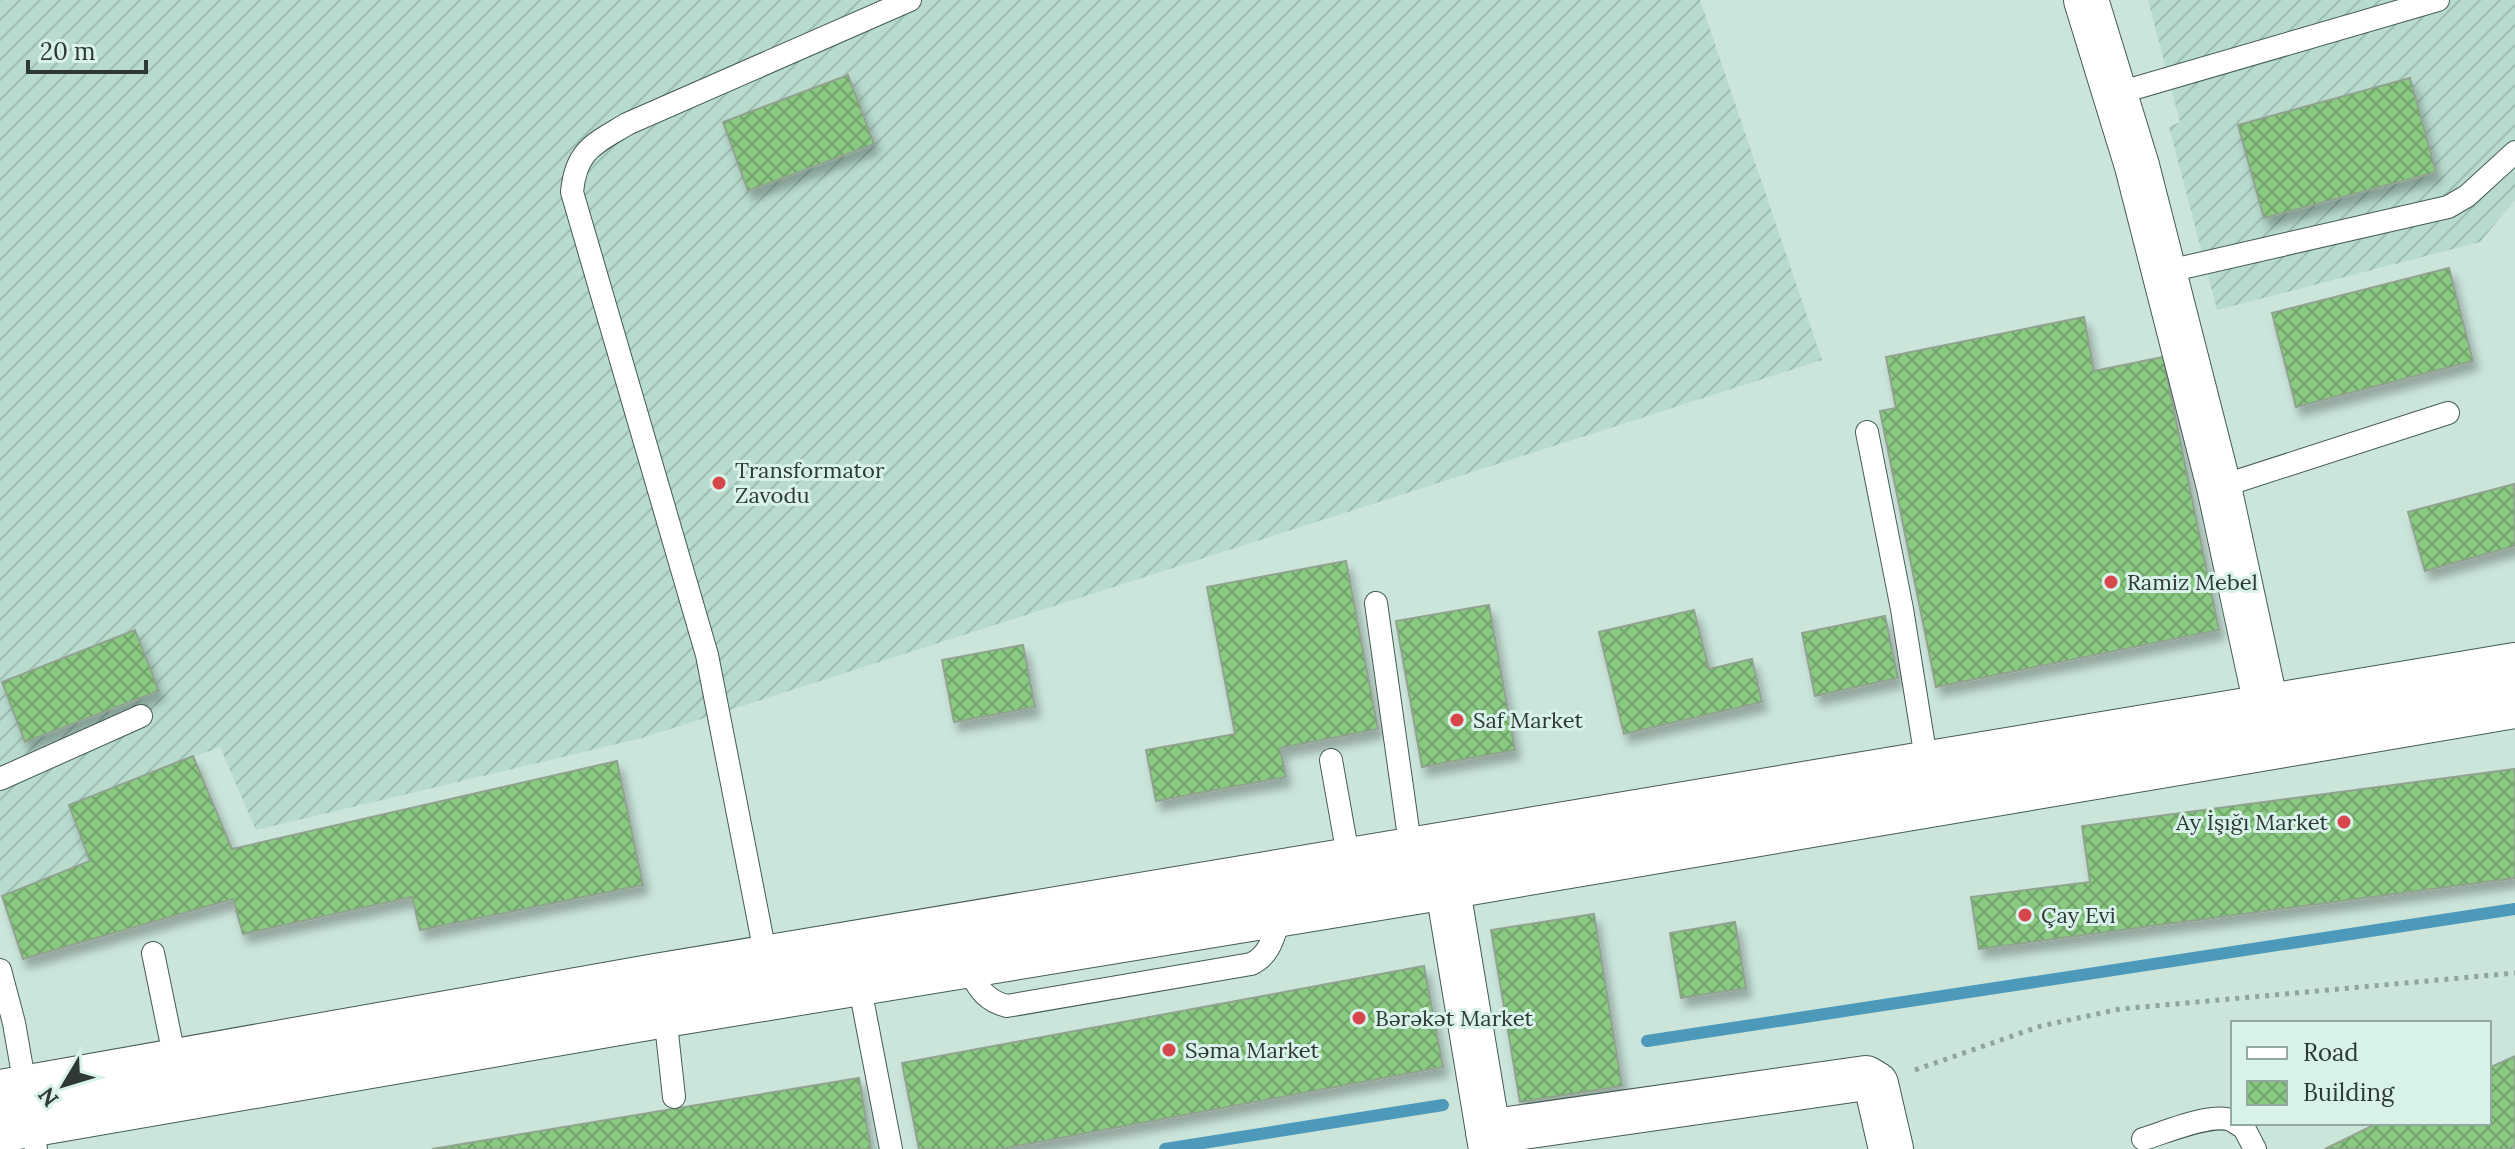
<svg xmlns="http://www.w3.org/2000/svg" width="2515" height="1149" font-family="Lora,serif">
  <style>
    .industrial { fill: url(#industrial-furrows) }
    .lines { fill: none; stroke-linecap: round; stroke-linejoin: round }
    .stream { stroke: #4d99ba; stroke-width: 12 }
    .building { fill: url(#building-cross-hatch); stroke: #92a290; stroke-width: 2; filter: url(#shadow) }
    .service-casing { stroke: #455b54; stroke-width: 24 }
    .minor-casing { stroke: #455b54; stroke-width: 46 }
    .primary-casing { stroke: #455b54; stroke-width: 46 }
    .path { stroke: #90a49d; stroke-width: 5; stroke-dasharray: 4 6; stroke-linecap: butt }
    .service { stroke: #fff; stroke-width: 22 }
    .minor { stroke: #fff; stroke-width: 44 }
    .primary { stroke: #fff; stroke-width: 44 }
    .poi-dot { fill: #d6464b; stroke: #d8f2e9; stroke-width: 3 }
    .labels { text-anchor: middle; stroke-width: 6; stroke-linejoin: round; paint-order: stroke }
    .poi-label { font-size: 22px; fill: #2e3834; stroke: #d8f2e9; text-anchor: start }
  </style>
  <defs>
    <pattern id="industrial-furrows" width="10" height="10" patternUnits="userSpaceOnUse" patternTransform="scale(2)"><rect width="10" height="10" fill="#b8dbce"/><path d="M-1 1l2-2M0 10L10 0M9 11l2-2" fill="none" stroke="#9ebdb2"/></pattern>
    <pattern id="building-cross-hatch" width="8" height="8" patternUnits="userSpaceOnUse" patternTransform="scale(2)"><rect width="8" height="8" fill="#89c981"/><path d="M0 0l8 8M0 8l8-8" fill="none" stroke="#70a46a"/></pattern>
    <filter id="shadow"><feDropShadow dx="5" dy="9" stdDeviation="4" flood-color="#0004"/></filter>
  </defs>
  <rect width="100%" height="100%" fill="#cbe5db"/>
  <g class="industrial">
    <path d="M0,0H1700L1822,360L642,738L256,830L220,747L70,805L90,861L0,897Z"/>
    <path d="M2148,0H2515V200L2480,242L2217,310L2169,127L2180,122Z"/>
  </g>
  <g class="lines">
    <g class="stream">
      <path d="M1647,1041L2515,909"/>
      <path d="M1165,1149L1443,1105"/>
    </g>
  </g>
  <g class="building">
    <path d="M848,75L874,144L748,191L723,122Z"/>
    <path d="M2410,78L2436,172L2264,218L2238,125Z"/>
    <path d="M2449,268L2473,361L2296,407L2272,313Z"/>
    <path d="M2084,317L2094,371L2163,357L2219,630L1936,687L1880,411L1896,408L1886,357Z"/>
    <path d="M2514,484L2515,546L2425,571L2408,512Z"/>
    <path d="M1346,561L1378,729L1280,748L1286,777L1156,801L1146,750L1235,734L1207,587Z"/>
    <path d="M1489,605L1515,750L1422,767L1396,621Z"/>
    <path d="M1694,610L1709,669L1752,659L1762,702L1624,734L1599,632Z"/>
    <path d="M1885,616L1898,678L1815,696L1802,633Z"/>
    <path d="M135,630L159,691L25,742L2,682Z"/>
    <path d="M1023,645L1035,707L954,722L942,660Z"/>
    <path d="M193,756L232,849L617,761L643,885L420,930L412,897L243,934L233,899L23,959L2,896L90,861L69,805Z"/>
    <path d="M2515,769V878L1979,949L1971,897L2090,882L2082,826Z"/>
    <path d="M1594,914L1622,1086L1520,1102L1491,930Z"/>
    <path d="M1735,922L1746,988L1681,998L1670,933Z"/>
    <path d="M1424,966L1443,1067L1001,1149H919L902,1063Z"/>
    <path d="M2515,1056V1146L2509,1149H2325L2378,1123H2489V1068Z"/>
    <path d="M859,1078L871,1149H432Z"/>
  </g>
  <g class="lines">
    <defs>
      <g id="service">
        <path d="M2115,94L2438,0"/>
        <path d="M2164,272L2448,207L2467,196L2515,152"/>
        <path d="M1867,432L1902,609L1927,765"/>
        <path d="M2219,487L2448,413"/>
        <path d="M1376,603L1411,851"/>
        <path d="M1331,760L1349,861"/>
        <path d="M0,779L141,716"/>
        <path d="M153,953L175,1060"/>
        <path d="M766,958L707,655L572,192C576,150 594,144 627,124L910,0"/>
        <path d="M966,966C978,986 983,1000 1007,1006L1251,964C1271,955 1274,934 1281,914"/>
        <path d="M0,970L14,1023L36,1149"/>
        <path d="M859,983L891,1149"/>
        <path d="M665,1015L674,1097"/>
        <path d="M2236,1123L2244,1128L2255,1149"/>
        <path d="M2143,1139C2164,1133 2214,1111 2233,1121"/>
      </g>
      <g id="minor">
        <path d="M2086,0L2137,166L2219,487L2274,742"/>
        <path d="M1441,848L1491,1149"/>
        <path d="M1488,1132L1866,1078L1876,1084L1891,1149"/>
      </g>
      <g id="primary">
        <path d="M0,1092L656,976L2515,665"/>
        <path d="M0,1130L665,1015L1446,887L2515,706"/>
      </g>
    </defs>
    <use href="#service" class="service-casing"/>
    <use href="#minor" class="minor-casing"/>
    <use href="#primary" class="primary-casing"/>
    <path class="path" d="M1915,1070L2041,1026L2120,1009L2515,973"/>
    <use href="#service" class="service"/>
    <use href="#minor" class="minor"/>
    <use href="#primary" class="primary"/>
  </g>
  <g class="poi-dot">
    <circle cx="719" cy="483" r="8"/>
    <circle cx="2111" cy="582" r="8"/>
    <circle cx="1457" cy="720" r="8"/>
    <circle cx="2344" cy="822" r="8"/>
    <circle cx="2025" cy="915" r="8"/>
    <circle cx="1359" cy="1018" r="8"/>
    <circle cx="1169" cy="1050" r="8"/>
  </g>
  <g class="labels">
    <g class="poi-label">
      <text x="735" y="478">Transformator<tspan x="735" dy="25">Zavodu</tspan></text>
      <text x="2127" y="590">Ramiz Mebel</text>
      <text x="1473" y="728">Saf Market</text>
      <text x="2328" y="830" text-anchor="end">Ay İşığı Market</text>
      <text x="2041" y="923">Çay Evi</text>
      <text x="1375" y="1026">Bərəkət Market</text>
      <text x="1185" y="1058">Səma Market</text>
    </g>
  </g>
  <rect x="2231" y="1021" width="260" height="104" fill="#d8f2e9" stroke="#94a8a1" stroke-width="2"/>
  <rect x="2247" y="1047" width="40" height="12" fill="#ffffff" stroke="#94a8a1" stroke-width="2"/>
  <text x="2303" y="1061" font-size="24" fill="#2e3834">Road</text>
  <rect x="2247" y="1081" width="40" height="24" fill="url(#building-cross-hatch)" stroke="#94a8a1" stroke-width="2"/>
  <text x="2303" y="1101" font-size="24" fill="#2e3834">Building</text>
  <g transform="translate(64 1085) rotate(232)" stroke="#d8f2e9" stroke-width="6" paint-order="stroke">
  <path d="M0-6L14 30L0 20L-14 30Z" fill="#2e3834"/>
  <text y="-12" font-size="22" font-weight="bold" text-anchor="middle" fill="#2e3834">N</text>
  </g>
  <path d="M28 60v12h118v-12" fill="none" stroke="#2e3834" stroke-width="4"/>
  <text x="40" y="60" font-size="24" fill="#2e3834" stroke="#d8f2e9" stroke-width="6" paint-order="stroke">20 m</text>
</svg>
